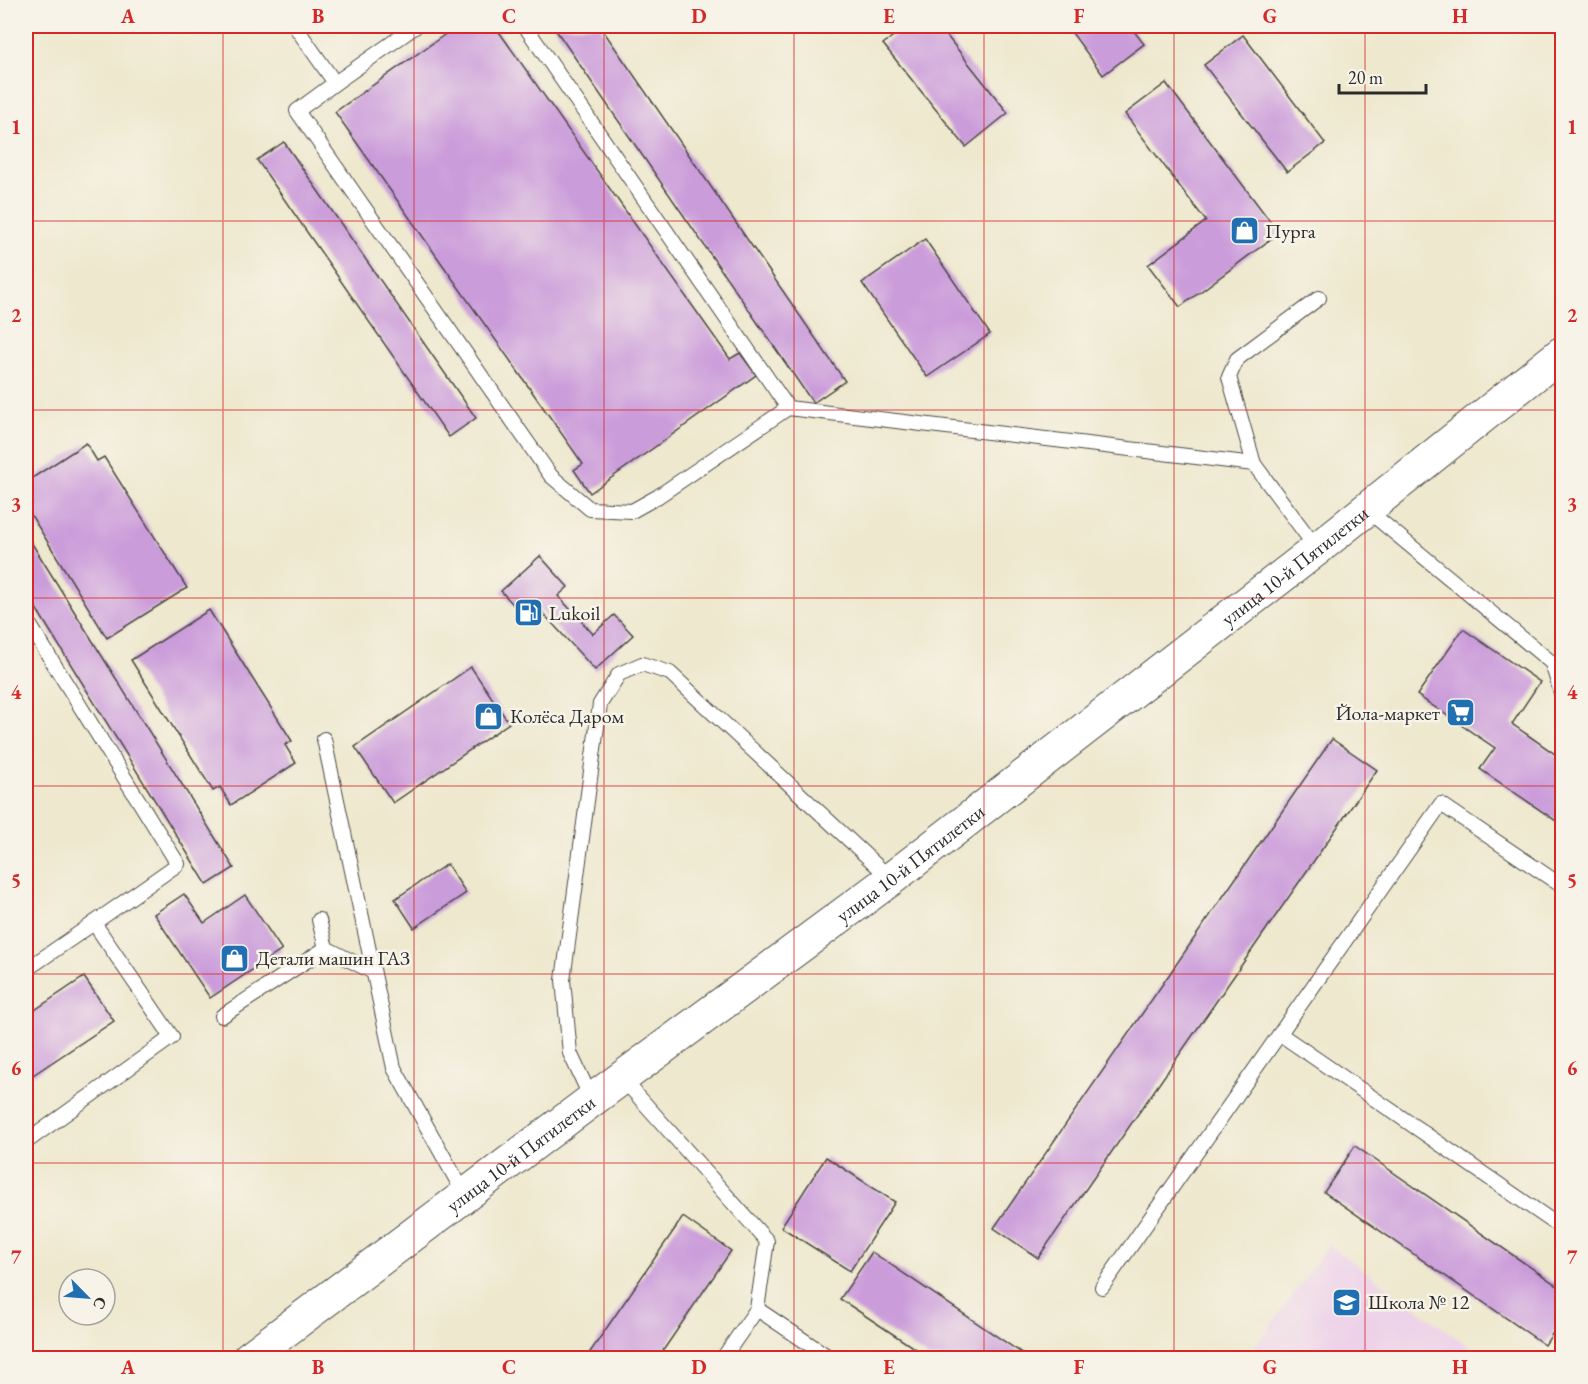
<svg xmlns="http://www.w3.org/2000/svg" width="1588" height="1384" font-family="'EB Garamond',serif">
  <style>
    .built { fill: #edd1e9 }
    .building { fill: #cb9cda }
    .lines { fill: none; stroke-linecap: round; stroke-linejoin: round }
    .lane-casing { stroke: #484743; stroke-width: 16 }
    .secondary-casing { stroke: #484743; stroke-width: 35 }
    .lane { stroke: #fff; stroke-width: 14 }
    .secondary { stroke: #fff; stroke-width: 33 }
    .grid { fill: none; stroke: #d62828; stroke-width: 1.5; stroke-opacity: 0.55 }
    .labels { text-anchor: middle; stroke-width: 5; stroke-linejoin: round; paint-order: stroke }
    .poi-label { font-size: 20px; fill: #2b2b2b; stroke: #f7f3e8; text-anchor: start }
    .street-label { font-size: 20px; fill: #2b2b2b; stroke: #f7f3e8 }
    .neatline { fill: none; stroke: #d62828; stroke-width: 2 }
    .grid-label { font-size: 20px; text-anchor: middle; font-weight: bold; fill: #d62828 }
  </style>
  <rect width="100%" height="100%" fill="#f7f3e8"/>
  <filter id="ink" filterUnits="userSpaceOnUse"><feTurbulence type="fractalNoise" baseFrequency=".0167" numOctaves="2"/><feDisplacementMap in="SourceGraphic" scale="12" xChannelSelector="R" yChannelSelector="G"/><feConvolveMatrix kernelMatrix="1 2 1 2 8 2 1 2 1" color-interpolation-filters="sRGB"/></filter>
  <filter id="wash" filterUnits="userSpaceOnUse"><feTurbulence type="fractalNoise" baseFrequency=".008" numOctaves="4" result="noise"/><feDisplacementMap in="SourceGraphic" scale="24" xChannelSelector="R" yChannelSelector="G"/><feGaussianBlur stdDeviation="1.35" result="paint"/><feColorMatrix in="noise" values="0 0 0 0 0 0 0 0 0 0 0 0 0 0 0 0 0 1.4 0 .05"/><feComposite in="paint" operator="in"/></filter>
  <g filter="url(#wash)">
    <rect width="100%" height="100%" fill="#eee8ce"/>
    <path class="built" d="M1329,1245L1485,1358H1247Z"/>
    <g id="blocks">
      <g class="building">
        <path d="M457,26H495L730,359L740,353L756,375L590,493L574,470L583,464L335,112Z"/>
        <path d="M553,26H600L845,381L813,403Z"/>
        <path d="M906,26H939L1008,113L966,147L883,44Z"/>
        <path d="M1067,26H1130L1144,44L1103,75Z"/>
        <path d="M1243,35L1325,143L1287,172L1204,65Z"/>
        <path d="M1166,83L1279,233L1180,307L1148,265L1206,221L1125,114Z"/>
        <path d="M284,142L476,418L449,437L257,160Z"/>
        <path d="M925,239L990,334L927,377L862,283Z"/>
        <path d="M86,443L97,461L104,457L187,588L107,638L26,507L32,503L26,493V482Z"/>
        <path d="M26,534L234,868L207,885L26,592Z"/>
        <path d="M540,556L568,587L558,596L593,634L614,615L633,635L595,670L541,611L529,622L501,591Z"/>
        <path d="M209,610L292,741L285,745L296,763L231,805L220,787L213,791L131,660Z"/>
        <path d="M1463,629L1540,682L1512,724L1562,759V825L1480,769L1495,748L1417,695Z"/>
        <path d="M471,667L509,723L393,803L355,747Z"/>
        <path d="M1332,739L1377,770L1038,1258L994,1228Z"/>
        <path d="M447,864L466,893L414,928L395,899Z"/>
        <path d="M184,894L204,923L245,895L282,950L210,998L154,914Z"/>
        <path d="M84,977L114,1021L33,1075L26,1064V1016Z"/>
        <path d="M1355,1146L1562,1289V1319L1545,1345L1324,1192Z"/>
        <path d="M826,1157L895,1202L850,1271L781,1227Z"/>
        <path d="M683,1217L731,1251L658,1358H586Z"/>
        <path d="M872,1252L1029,1358H929L840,1299Z"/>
      </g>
    </g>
  </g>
  <g filter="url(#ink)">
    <use href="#blocks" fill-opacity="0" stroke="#484743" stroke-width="1.5"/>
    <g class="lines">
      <defs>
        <g id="lane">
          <path d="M295,26L335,83L297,111L551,476L590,509L632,511L657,497L788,408L1254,464"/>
          <path d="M525,26L788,408"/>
          <path d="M335,83L416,26"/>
          <path d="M1366,509L1552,663L1562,696"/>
          <path d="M1317,549L1254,464L1229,377L1237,359L1319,298"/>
          <path d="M26,619L178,864L94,923L172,1037L26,1142"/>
          <path d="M324,739L394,1068L465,1195"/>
          <path d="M319,920L326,948L373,972"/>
          <path d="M26,967L27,969L94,923"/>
          <path d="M222,1016L326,948"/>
          <path d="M1280,1034L1562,1228"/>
          <path d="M622,1078L767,1241L757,1309L723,1358"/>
          <path d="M592,1100L570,1053L563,980L600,704L619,674L642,664L670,673L891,879"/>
          <path d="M1102,1287L1441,804L1562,886"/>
          <path d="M757,1309L830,1358"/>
        </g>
        <g id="secondary">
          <path id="s1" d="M249,1358L592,1100L891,879L1317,549L1562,353"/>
        </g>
      </defs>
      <use href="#lane" class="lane-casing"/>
      <use href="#secondary" class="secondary-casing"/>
      <use href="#lane" class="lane"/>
      <use href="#secondary" class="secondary"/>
    </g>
  </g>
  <path class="grid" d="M223,26V1358M414,26V1358M604,26V1358M794,26V1358M984,26V1358M1174,26V1358M1365,26V1358M26,221H1562M26,410H1562M26,598H1562M26,786H1562M26,974H1562M26,1163H1562"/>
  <defs>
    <symbol id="shop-square" viewBox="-11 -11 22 22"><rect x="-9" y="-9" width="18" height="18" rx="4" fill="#1f6fb2" stroke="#f7f3e8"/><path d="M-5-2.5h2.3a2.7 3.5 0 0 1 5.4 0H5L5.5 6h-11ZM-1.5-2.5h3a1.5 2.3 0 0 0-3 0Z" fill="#fff"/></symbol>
    <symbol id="fuel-square" viewBox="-11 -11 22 22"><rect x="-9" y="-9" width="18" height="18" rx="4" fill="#1f6fb2" stroke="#f7f3e8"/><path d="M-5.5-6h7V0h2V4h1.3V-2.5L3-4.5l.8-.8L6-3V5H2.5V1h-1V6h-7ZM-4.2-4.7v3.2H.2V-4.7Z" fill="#fff"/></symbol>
    <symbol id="supermarket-square" viewBox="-11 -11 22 22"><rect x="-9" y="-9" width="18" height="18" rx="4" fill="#1f6fb2" stroke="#f7f3e8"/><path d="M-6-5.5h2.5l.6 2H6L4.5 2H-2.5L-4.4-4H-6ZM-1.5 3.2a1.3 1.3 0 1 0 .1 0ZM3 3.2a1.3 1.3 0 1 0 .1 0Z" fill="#fff"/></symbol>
    <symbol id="school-square" viewBox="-11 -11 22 22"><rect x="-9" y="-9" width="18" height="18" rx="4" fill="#1f6fb2" stroke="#f7f3e8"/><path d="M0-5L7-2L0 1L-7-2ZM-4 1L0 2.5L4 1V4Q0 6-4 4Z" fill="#fff"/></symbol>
  </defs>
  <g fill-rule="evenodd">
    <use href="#shop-square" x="1228" y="214" width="33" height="33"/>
    <use href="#fuel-square" x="512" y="596" width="33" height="33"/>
    <use href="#supermarket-square" x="1444" y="696" width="33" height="33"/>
    <use href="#shop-square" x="472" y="700" width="33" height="33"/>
    <use href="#shop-square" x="218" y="942" width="33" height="33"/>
    <use href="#school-square" x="1330" y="1286" width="33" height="33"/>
  </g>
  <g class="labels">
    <g class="poi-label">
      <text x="1265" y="238">Пурга</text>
      <text x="549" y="620">Lukoil</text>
      <text x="1440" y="720" text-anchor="end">Йола-маркет</text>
      <text x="510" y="723">Колёса Даром</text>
      <text x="256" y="965">Детали машин ГАЗ</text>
      <text x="1368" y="1309">Школа № 12</text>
    </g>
    <g class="street-label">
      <text dy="7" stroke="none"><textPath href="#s1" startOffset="1312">улица 10-й Пятилетки</textPath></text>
      <text dy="7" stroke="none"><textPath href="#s1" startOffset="826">улица 10-й Пятилетки</textPath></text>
      <text dy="7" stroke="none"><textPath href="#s1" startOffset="340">улица 10-й Пятилетки</textPath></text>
    </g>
  </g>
  <rect width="1588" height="1384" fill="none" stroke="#f7f3e8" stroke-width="66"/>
  <g transform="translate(87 1297) rotate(115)"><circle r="28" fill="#f7f3e8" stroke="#a5a39c" stroke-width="1.5"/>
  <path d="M0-4.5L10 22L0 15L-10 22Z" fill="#1f6fb2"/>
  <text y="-9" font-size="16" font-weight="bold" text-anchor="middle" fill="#2b2b2b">С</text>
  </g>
  <path d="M1339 84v9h87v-9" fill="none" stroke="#2b2b2b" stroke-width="3"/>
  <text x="1348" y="84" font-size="18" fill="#2b2b2b" stroke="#f7f3e8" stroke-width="4.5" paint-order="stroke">20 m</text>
  <rect x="33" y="33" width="1522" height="1318" class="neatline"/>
  <g class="grid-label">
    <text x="128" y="23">A</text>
    <text x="318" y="23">B</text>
    <text x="509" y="23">C</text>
    <text x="699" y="23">D</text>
    <text x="889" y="23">E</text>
    <text x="1079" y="23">F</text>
    <text x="1270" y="23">G</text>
    <text x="1460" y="23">H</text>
    <text x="16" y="134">1</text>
    <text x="1572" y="134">1</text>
    <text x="16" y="322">2</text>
    <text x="1572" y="322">2</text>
    <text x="16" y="511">3</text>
    <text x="1572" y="511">3</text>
    <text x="16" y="699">4</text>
    <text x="1572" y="699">4</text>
    <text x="16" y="887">5</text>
    <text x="1572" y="887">5</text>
    <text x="16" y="1075">6</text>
    <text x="1572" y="1075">6</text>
    <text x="16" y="1264">7</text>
    <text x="1572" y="1264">7</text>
    <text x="128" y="1374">A</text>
    <text x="318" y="1374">B</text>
    <text x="509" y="1374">C</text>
    <text x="699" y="1374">D</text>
    <text x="889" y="1374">E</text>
    <text x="1079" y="1374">F</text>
    <text x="1270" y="1374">G</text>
    <text x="1460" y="1374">H</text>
  </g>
</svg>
